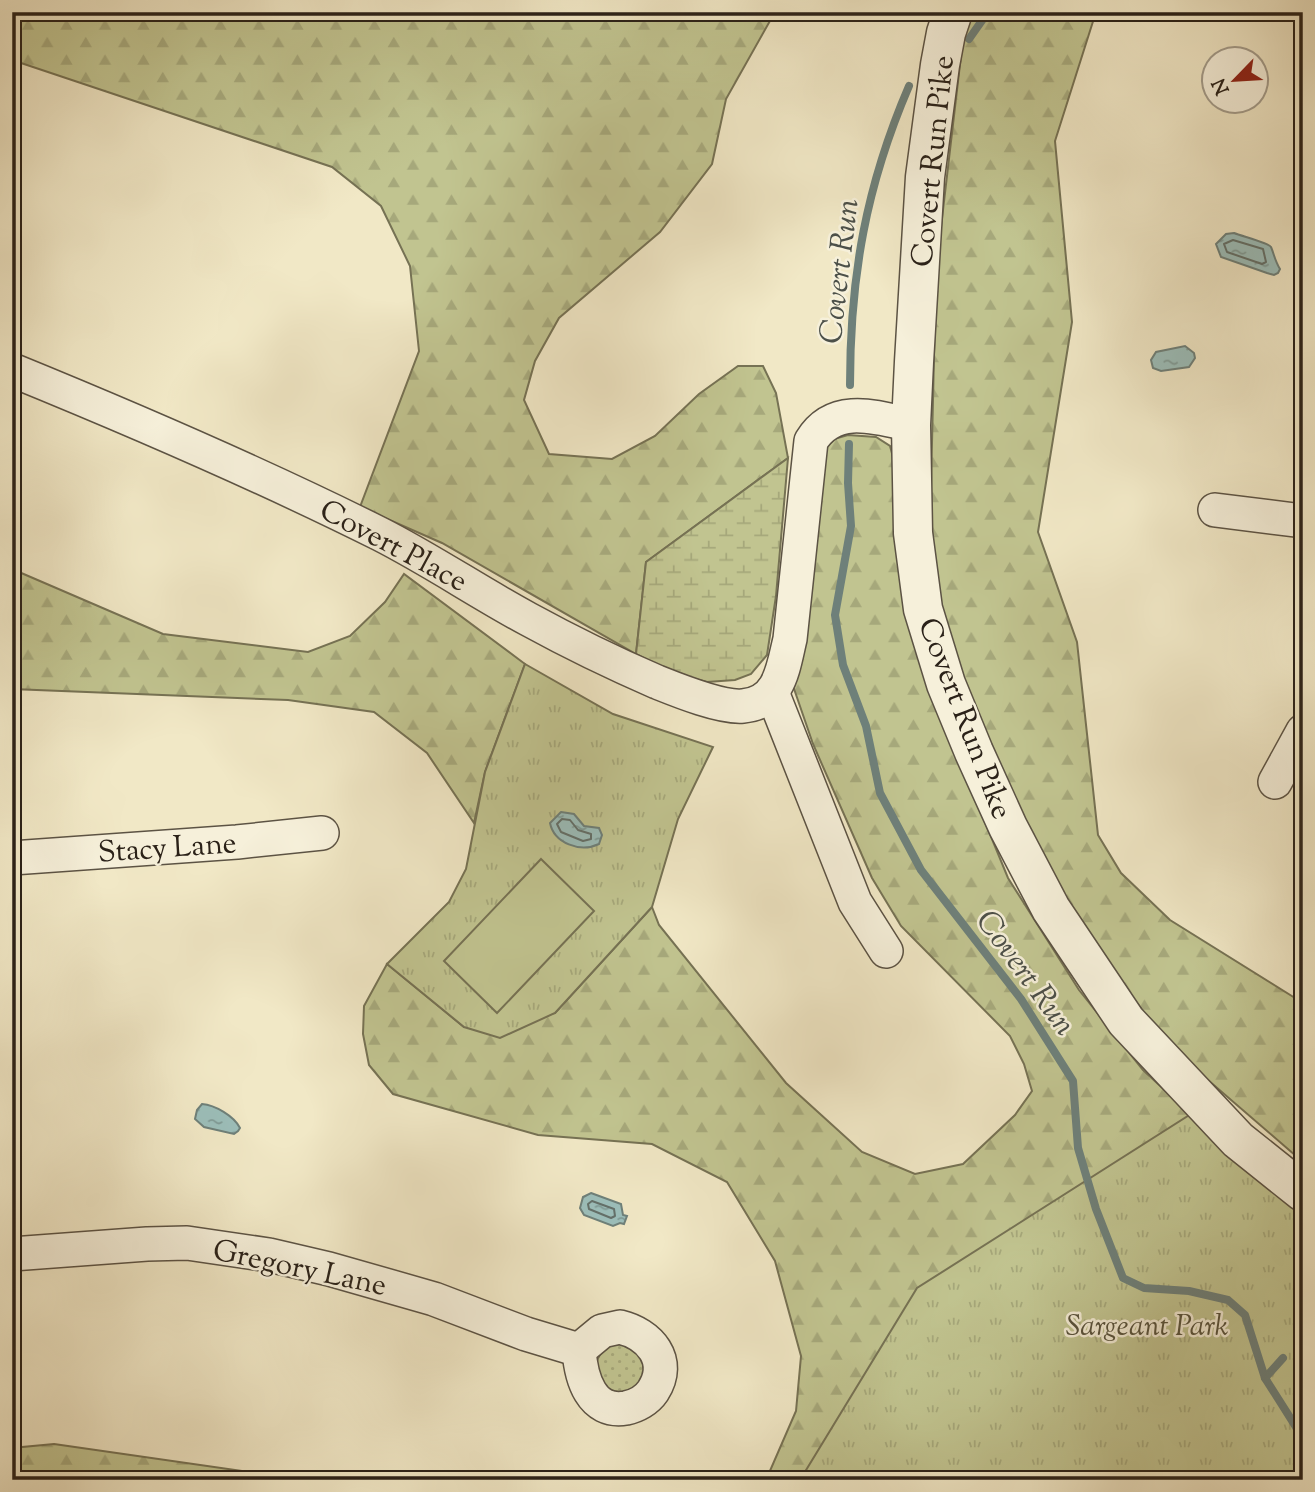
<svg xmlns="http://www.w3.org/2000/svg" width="1315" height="1492" font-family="'Sorts Mill Goudy',serif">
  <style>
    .grass { fill: url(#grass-dots); stroke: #767254; stroke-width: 2 }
    .forest { fill: url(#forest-firs); stroke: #767254; stroke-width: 2 }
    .wetland { fill: url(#wetland-marsh); stroke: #767254; stroke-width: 2 }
    .park { fill: url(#park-tufts); stroke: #767254; stroke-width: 2 }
    .pitch { fill: #c1c490; stroke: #767254; stroke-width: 2 }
    .water { fill: url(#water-ripples); stroke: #6e807a; stroke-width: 2 }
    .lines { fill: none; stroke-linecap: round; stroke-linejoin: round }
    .shore { stroke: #63706a; stroke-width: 2 }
    .stream { stroke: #6e807a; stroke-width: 8 }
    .minor-casing { stroke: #5c5344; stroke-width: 36 }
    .tertiary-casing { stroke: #5c5344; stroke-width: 41 }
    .minor { stroke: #f6f0da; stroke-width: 33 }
    .tertiary { stroke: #f6f0da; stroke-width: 38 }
    .labels { text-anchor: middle; stroke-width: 5; stroke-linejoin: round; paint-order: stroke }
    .street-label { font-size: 30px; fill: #2a2118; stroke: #f6f0da }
    .park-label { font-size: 30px; font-style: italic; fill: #57523c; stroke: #f6f0da }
    .water-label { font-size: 32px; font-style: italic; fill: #4c5049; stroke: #f6f0da }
  </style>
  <defs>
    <pattern id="grass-dots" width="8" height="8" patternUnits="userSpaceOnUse" patternTransform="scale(1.75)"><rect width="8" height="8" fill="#c1c490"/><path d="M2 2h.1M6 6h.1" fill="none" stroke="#a6a87b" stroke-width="1.8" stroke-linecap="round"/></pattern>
    <pattern id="forest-firs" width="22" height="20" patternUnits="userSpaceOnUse" patternTransform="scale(1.75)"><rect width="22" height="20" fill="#c1c490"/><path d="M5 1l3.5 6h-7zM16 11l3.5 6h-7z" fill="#a6a87b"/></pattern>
    <pattern id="wetland-marsh" width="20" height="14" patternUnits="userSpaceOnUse" patternTransform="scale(1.75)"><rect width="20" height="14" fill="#c1c490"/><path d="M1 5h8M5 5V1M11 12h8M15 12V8" fill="none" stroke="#a6a87b"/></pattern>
    <pattern id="park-tufts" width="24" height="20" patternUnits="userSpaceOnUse" patternTransform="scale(1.75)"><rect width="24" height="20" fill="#c1c490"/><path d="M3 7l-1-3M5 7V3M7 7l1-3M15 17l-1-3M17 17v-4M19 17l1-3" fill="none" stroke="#a6a87b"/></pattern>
    <pattern id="water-ripples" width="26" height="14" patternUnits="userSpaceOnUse" patternTransform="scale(1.75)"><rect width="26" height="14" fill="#9cbfbb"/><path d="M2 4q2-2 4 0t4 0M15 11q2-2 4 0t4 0" fill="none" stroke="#7f9b97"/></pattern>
  </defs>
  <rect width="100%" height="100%" fill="#f1e8c6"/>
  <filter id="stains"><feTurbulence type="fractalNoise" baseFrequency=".00286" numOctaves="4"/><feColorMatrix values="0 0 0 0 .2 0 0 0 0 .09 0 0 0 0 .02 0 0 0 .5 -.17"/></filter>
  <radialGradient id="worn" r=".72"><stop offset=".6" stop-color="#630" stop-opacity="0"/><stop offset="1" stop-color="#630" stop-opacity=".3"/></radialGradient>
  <circle class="grass" cx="620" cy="1368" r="24"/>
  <g class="forest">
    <path d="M12,12H412L430,20L477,12H775L726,99L712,164L660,232L559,318L535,361L524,400L549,454L612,459L655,436L699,394L738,366H763L776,393L788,458L646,562L636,654L442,543L360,507L419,351L410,266L381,206L332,167L12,60Z"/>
    <path d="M1096,12L1055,141L1072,322L1038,532L1077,642L1098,835L1121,873L1170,920L1303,1003V1162L1172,1049L1120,981L1058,892L1000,776L944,634L930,529L936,270L966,13Z"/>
    <path d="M848,435L876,437L890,446L894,461L900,542L899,572L912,628L943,720L1008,878L1079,990L1143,1070L1235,1155L1303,1211V1480H766L796,1411L801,1356L775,1261L727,1182L652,1144L538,1135L393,1094L369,1065L363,1034L364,1006L387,964L464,1027L555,1013L652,907L659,925L786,1083L862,1152L915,1174L963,1164L1015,1115L1032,1091L1024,1064L1010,1036L901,926L872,878L813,744L792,683L820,455L834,439Z"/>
    <path d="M12,569L163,634L308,652L350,636L385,602L404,574L525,664L485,772L474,823L427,753L374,712L288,700L12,689Z"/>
    <path d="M54,1444L284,1477L291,1480H12V1448Z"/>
  </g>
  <path class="wetland" d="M788,458L776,596L767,655L751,674L735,680L707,682L671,673L636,654L646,562Z"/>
  <g class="park">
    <path d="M525,664L613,714L713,747L678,819L652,907L555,1013L500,1038L464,1027L387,964L449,902L466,869L485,772Z"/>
    <path d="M1191,1114L1303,1211V1480H800L917,1288Z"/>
  </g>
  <path class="pitch" d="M541,859L594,911L497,1013L444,961Z"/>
  <g class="water">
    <path d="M1234,233C1241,236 1269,243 1271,247C1274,254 1275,261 1280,269L1278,273L1274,275L1267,273L1221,257L1216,244L1226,234Z"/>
    <path d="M1185,346L1194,353L1195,358L1189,367L1161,371L1153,368L1151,360L1156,352Z"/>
    <path d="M561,812L574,814L584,826L599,828L602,835L599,844C580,853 554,843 550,823Z"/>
    <path d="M202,1104C215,1105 234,1116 240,1128L238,1131L234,1134L204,1127L195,1119L197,1110Z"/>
    <path d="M591,1193L621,1204L623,1215L627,1216L624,1224L620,1223L613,1226L584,1215L580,1208L583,1197Z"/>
  </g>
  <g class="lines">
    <g class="shore">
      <path d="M1233,240L1263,249L1266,262L1262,264L1227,252L1224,244Z"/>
      <path d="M562,819L570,820L578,830L591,834V839L583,841L561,832L557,824Z"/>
      <path d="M592,1201L614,1209L615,1216L611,1218L589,1209L588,1204Z"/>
    </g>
    <g class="stream">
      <path d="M969,39L988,12"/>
      <path d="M850,385C850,276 866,186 909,86"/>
      <path d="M849,444L848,483L851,526L835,615L843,665L866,726L880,793L921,870L1021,999L1073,1081L1078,1148L1096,1209L1123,1278L1144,1288L1189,1291L1228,1300L1245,1315L1265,1378L1303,1438"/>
      <path d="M1265,1378L1283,1358"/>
    </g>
    <defs>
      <g id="minor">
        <path d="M12,370C137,421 260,474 380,534C431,560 478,592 528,619C570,642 613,663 657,682C677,690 721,708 743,706C780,703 783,668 790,639L811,441C834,403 876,417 911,425"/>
        <path d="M1215,510L1303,521"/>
        <path d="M772,692L855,902L886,951"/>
        <path d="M1275,782L1303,731"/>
        <path d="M12,858L237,842L322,833"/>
        <path d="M12,1254L147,1244L187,1243L269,1255L329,1269L434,1299L526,1334L579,1350"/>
        <path d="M620,1327C649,1334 673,1360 653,1391C647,1400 636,1406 626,1408C591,1414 581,1378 579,1350L602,1331Z"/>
      </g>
      <path id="tertiary" d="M953,12L946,33L940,65L925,177L914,362L911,425L913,533L923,609L946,684L974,752L1008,827L1051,909L1126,1021L1238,1140L1303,1192"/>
    </defs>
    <use href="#minor" class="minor-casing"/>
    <use href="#tertiary" class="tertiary-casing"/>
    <use href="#minor" class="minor"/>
    <use href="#tertiary" class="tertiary"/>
  </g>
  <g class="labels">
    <g class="street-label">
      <text transform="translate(932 161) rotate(-84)" y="10">Covert Run Pike</text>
      <text transform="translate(394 545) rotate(28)" y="10">Covert Place</text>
      <text transform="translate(966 718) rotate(69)" y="10">Covert Run Pike</text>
      <text transform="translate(167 847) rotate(-4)" y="10">Stacy Lane</text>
      <text transform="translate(300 1267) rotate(12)" y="10">Gregory Lane</text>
    </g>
    <g class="park-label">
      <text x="1147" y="1335">Sargeant Park</text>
    </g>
    <g class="water-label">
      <text transform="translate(838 271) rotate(-83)" y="11">Covert Run</text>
      <text transform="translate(1027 972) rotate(54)" y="11">Covert Run</text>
    </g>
  </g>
  <rect width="1315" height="1492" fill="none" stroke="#f1e8c6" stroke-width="42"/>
  <rect x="14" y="14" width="1287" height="1464" fill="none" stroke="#2a2118" stroke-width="3.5"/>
  <rect x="21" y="21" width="1273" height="1450" fill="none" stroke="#2a2118" stroke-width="2"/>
  <g transform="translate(1235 80) rotate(245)"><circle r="33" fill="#f6f0da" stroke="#a49d8c" stroke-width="2"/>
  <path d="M0-5L12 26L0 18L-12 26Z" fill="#8f2418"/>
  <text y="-10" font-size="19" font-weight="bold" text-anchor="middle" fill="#2a2118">N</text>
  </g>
  <rect width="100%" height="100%" filter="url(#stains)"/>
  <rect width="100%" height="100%" fill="url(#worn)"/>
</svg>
